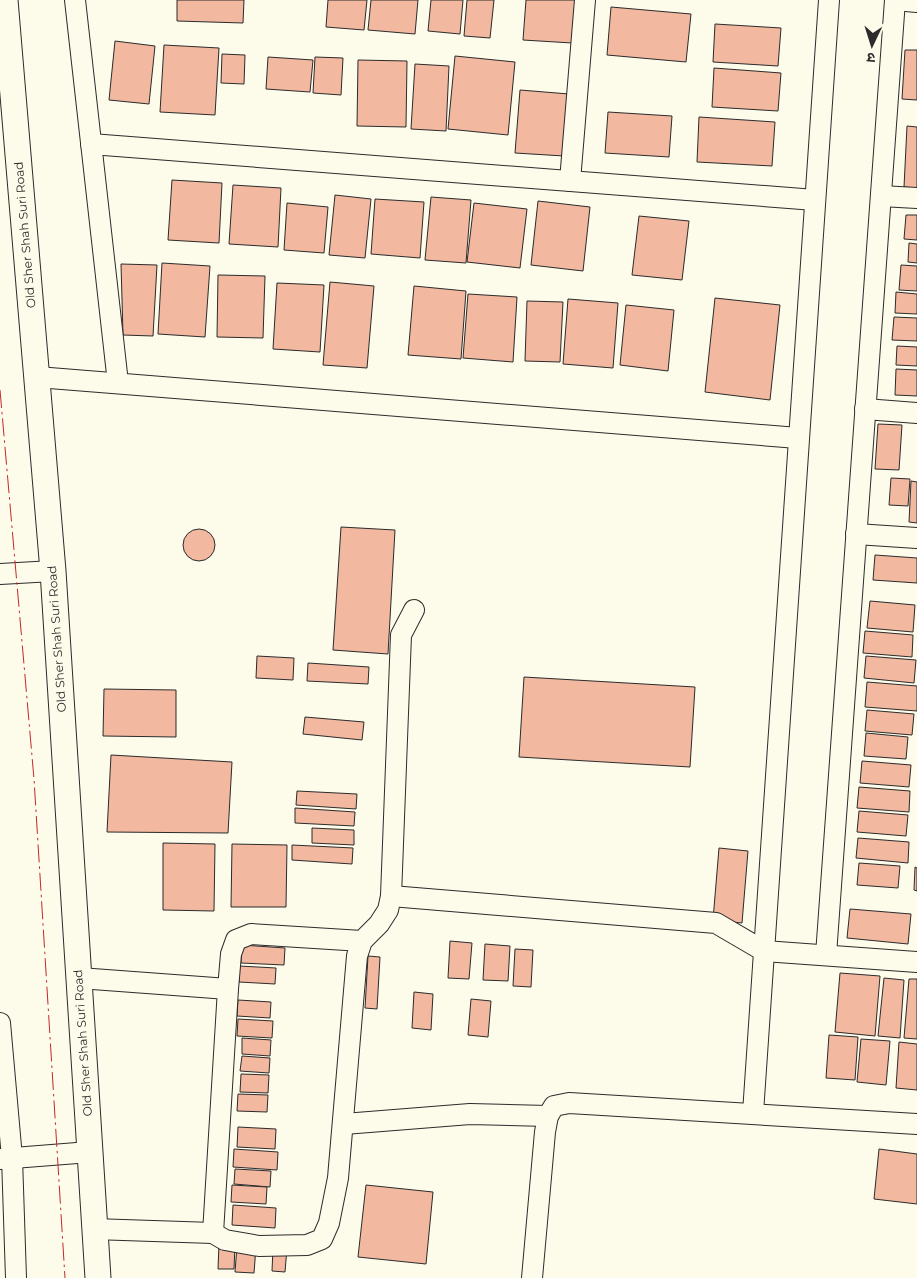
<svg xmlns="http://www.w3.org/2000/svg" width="917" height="1278" font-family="Montserrat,'Noto Sans Devanagari',sans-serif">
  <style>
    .building { fill: #f2b8a0; stroke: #2b2b2b }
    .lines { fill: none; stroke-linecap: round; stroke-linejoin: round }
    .minor-casing { stroke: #2b2b2b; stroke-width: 22 }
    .tertiary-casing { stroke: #2b2b2b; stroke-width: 27 }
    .minor { stroke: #fdfbea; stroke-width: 20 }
    .tertiary { stroke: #fdfbea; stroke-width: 25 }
    .power { stroke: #c62828; stroke-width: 1; stroke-dasharray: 18 4 2.5 4; stroke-linecap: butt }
    .labels { text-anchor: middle; stroke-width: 4; stroke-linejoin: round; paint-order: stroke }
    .street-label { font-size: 12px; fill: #2b2b2b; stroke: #fdfbea }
  </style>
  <rect width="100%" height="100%" fill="#fdfbea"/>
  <g class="building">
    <path d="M177,0H244L243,23L177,21Z"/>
    <path d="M328,0H367L364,30L326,27Z"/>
    <path d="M371,0H418L415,34L368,30Z"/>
    <path d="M431,0H463L460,34L428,31Z"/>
    <path d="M467,0H494L490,38L464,36Z"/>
    <path d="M526,0H575L572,43L523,40Z"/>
    <path d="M611,7L691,14L686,62L607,55Z"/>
    <path d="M715,24L781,28L778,66L713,62Z"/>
    <path d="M115,41L155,46L149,104L109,100Z"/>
    <path d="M164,45L219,48L215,115L160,112Z"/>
    <path d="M905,50H917V100L902,99Z"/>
    <path d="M222,54L245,55L244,84L221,83Z"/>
    <path d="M455,56L515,62L508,135L448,129Z"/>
    <path d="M268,57L313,60L310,92L266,89Z"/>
    <path d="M315,57L343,58L341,95L313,93Z"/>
    <path d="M358,60L407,61L406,127L357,126Z"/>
    <path d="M415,64L449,66L446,131L411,129Z"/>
    <path d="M714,68L781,73L778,111L712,107Z"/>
    <path d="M520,90L569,94L564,156L515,153Z"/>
    <path d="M608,112L672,116L669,157L605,153Z"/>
    <path d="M699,117L775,122L772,166L697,162Z"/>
    <path d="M907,126L917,127V188L904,187Z"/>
    <path d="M172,180L222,183L219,243L168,240Z"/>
    <path d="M233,185L281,188L278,247L229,244Z"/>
    <path d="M335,195L371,199L365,258L329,255Z"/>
    <path d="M431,197L471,200L466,263L425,260Z"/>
    <path d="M375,199L424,202L420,258L371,254Z"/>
    <path d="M538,201L590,207L583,271L531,265Z"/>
    <path d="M287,203L328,207L324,253L284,250Z"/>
    <path d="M474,203L527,209L520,268L467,262Z"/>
    <path d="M906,215H917V240L904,239Z"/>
    <path d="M639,216L689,221L682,280L632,275Z"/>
    <path d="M909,243L917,244V263L908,262Z"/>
    <path d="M162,263L210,266L205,337L158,334Z"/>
    <path d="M121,264L157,265L153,336L123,335Z"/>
    <path d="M901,265L917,266V291L899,290Z"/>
    <path d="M218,275L265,276L263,338L217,337Z"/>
    <path d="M330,282L374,286L367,368L323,365Z"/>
    <path d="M277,283L324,285L320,352L273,349Z"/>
    <path d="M414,286L466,291L461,359L408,355Z"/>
    <path d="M896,292L917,294V314L895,313Z"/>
    <path d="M468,294L517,297L513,362L463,358Z"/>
    <path d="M715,298L780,305L770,400L705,392Z"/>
    <path d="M568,299L618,303L613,368L563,364Z"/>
    <path d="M527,301L563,302L560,362L525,361Z"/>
    <path d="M626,305L674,310L668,371L620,365Z"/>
    <path d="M894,317L917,318V341L892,340Z"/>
    <path d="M897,346L917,347V366L896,365Z"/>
    <path d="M896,369L917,370V396L895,395Z"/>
    <path d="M878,424L902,425L899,470L875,469Z"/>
    <path d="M891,478L910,479L908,506L889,505Z"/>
    <path d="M911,481L917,482V523L909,522Z"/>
    <path d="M341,527L395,530L388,654L333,650Z"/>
    <circle cx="199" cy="545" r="16"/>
    <path d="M875,555L917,558V583L873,580Z"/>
    <path d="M870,601L915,605L913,632L867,628Z"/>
    <path d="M865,631L913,635L912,657L863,653Z"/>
    <path d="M257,656L294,658L293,680L256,678Z"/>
    <path d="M866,656L916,660L914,683L864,678Z"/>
    <path d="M308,663L369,667L368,684L307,681Z"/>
    <path d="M524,677L695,687L690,767L519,757Z"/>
    <path d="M867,682L917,686V711L865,707Z"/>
    <path d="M104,689L176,690V737L103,736Z"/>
    <path d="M867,710L914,714L912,735L865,731Z"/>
    <path d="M305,717L364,722L362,740L303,734Z"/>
    <path d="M866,733L908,737L906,759L864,756Z"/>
    <path d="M111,755L232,762L228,833L107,832Z"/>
    <path d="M862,761L911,765L909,787L860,783Z"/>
    <path d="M859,787L910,791L909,812L857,808Z"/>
    <path d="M297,791L357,794L356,809L296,805Z"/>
    <path d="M295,808L355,812L354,826L295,823Z"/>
    <path d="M859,811L908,815L906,836L857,832Z"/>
    <path d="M312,828L354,830V845L312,843Z"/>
    <path d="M858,838L909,842L908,863L856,858Z"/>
    <path d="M163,843L215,844L214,911L163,910Z"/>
    <path d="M232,844L287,845L286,907H231Z"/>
    <path d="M292,845L353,848L352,864L292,860Z"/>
    <path d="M719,848L748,851L742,923L713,920Z"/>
    <path d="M859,863L900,866L898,888L857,885Z"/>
    <path d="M915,867L917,868V891L914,890Z"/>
    <path d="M850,909L911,914L908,944L847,938Z"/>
    <path d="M450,941L472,943L469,979L448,978Z"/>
    <path d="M485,944L510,946L508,981L483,980Z"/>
    <path d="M242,945L285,948L284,965L241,963Z"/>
    <path d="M515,949L533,950L531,987L513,986Z"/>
    <path d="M368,956L380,957L377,1009L365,1008Z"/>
    <path d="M239,966L276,968L275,984L239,982Z"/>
    <path d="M840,973L880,976L875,1036L835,1032Z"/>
    <path d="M884,978L904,980L900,1038L878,1036Z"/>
    <path d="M909,979H917V1039L904,1038Z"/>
    <path d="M414,992L433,994L431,1030L412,1028Z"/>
    <path d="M471,999L491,1001L488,1037L468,1035Z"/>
    <path d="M238,1000L271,1002L270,1018L237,1016Z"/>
    <path d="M238,1019L273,1021L272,1038L237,1036Z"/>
    <path d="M829,1035L858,1037L855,1080L826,1078Z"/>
    <path d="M242,1038L271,1040L270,1056L242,1054Z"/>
    <path d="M861,1039L890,1041L886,1085L857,1082Z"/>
    <path d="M899,1042L917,1044V1090L896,1088Z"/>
    <path d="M242,1056L270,1058L269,1073L240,1071Z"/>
    <path d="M241,1074L269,1075L268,1093L240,1092Z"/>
    <path d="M238,1094L268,1095L267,1112L237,1111Z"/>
    <path d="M238,1127L276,1129L275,1149L237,1147Z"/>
    <path d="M234,1149L278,1152L277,1170L233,1167Z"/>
    <path d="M879,1149L917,1154V1204L874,1199Z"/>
    <path d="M235,1169L271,1171L270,1187L234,1184Z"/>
    <path d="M232,1185L267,1187L266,1204L231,1202Z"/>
    <path d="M366,1185L433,1192L426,1264L358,1257Z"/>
    <path d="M233,1205L276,1208L275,1228L232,1225Z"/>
    <path d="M219,1244L235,1245L234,1269H218Z"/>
    <path d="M237,1246L256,1247L254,1273L235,1272Z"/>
    <path d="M273,1248H287L285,1272L272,1271Z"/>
  </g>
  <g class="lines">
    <defs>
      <g id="minor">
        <path d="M75,0L118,383"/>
        <path d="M895,0L917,2"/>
        <path d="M91,144L815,200"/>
        <path d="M570,181L585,0"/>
        <path d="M881,196L917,198"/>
        <path d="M37,377L798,438"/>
        <path d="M865,409L917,413"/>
        <path d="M856,534L917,538"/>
        <path d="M0,574L53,571"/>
        <path d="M391,896L716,923L764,951L917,962"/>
        <path d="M362,941L251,934L236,940L231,954L228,989L213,1233L225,1240L259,1246L307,1245L322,1239L329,1223L338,1178L357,956L362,941L379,924L388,910L391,896L401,635L414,610"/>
        <path d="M826,955L895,0"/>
        <path d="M79,978L228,989"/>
        <path d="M0,1023L12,1158L16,1278"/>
        <path d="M753,1113L829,0"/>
        <path d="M344,1124L470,1114L548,1116"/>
        <path d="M0,1159L90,1152"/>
        <path d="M93,1229L213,1233"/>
        <path d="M532,1278L545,1132L548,1116L554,1106L569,1103L917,1124"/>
      </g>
      <path id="tertiary" d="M5,0L53,571L98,1278"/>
    </defs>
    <use href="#minor" class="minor-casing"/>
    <use href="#tertiary" class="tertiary-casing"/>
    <use href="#minor" class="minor"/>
    <use href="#tertiary" class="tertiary"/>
    <path class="power" d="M0,390L34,779L65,1278"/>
  </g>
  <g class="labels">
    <g class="street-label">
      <text transform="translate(25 235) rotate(-95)" y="4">Old Sher Shah Suri Road</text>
      <text transform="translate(57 639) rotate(-94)" y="4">Old Sher Shah Suri Road</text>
      <text transform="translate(83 1043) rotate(-94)" y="4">Old Sher Shah Suri Road</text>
    </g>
  </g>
  <g transform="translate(872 45) rotate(184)" stroke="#fdfbea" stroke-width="4" paint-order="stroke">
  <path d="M0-4L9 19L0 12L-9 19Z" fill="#2b2b2b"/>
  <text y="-8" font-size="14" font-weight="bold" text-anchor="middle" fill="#2b2b2b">उ</text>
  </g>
</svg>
